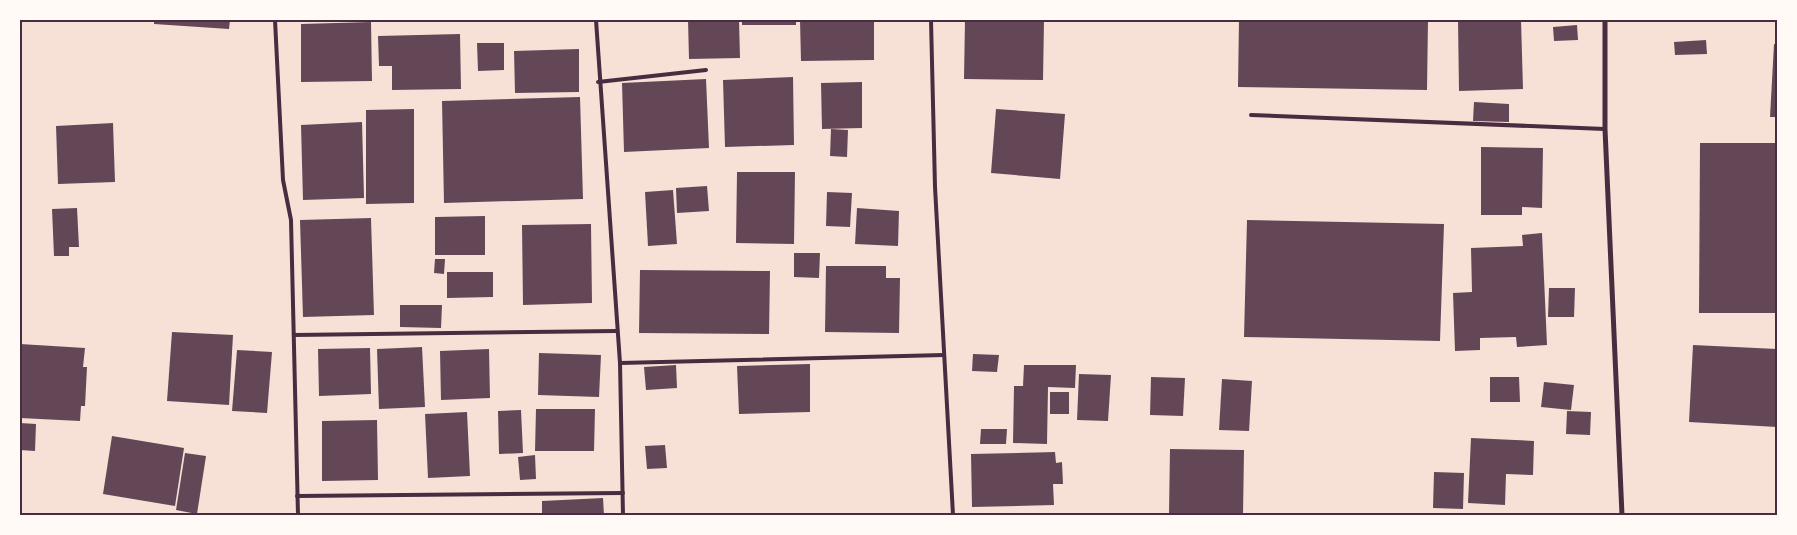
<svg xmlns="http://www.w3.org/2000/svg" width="1797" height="535" font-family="Spectral,serif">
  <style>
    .building { fill: #644757 }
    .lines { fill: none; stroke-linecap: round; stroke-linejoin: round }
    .service { stroke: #4a2c40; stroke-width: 4 }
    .minor { stroke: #4a2c40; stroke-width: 5 }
    .neatline { fill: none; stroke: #4a2c40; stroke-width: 2 }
  </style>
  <rect width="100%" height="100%" fill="#f7e1d7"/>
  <g class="building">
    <path d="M154,20H230L229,29L154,24Z"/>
    <path d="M688,20H739L740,58L689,59Z"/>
    <rect x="742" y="20" width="54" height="5"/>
    <path d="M800,20H874V60L801,61Z"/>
    <path d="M965,20H1044L1043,80L964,79Z"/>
    <path d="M1239,20H1428L1427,90L1238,87Z"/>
    <path d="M1458,20H1521L1523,89L1459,91Z"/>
    <path d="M371,22L372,81L301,82V24Z"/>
    <path d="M1577,25L1578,40L1554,41L1553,27Z"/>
    <path d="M460,34L461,89L392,90V66H379L378,36Z"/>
    <path d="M1706,40L1707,54L1675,55L1674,42Z"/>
    <path d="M477,43H504V70L478,71Z"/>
    <path d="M1774,44H1777V117H1770Z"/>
    <path d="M579,49V92L515,93L514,51Z"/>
    <path d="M793,77L794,145L725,147L723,80Z"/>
    <path d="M706,79L709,148L624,152L622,83Z"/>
    <path d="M862,82V128L822,129L821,83Z"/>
    <path d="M580,97L583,199L444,203L442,101Z"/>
    <path d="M1474,102L1509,104V122L1473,121Z"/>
    <path d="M414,109V203L366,204V110Z"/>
    <path d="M996,109L1065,114L1060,179L991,173Z"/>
    <path d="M362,122L364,198L303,200L301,125Z"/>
    <path d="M113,123L115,182L58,184L56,126Z"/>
    <path d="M831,129L848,130L847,157L830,156Z"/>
    <path d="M1700,143H1777V313H1699Z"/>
    <path d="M1481,147L1543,148L1542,208L1522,207V215H1481Z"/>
    <path d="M737,172H795L794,244L736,243Z"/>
    <path d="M707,186L709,211L677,213L676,188Z"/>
    <path d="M673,190L677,244L648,246L645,192Z"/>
    <path d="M827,192L852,193L850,227L826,226Z"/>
    <path d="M77,208L79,247H69V256H54L52,209Z"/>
    <path d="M857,208L899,211L898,246L855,244Z"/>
    <path d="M485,216V255H435V217Z"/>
    <path d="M371,218L374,315L303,317L300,220Z"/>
    <path d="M1247,220L1444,224L1440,341L1244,337Z"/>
    <path d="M591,224L592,303L523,305L522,225Z"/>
    <path d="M1542,233L1547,345L1517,347L1516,337L1480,338V350L1455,351L1453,293L1472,292L1471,248L1523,246L1522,235Z"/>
    <path d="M794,253H820L819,278L794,277Z"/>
    <path d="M435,259H445L444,274L434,273Z"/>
    <path d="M826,266H886V278H900L899,333L825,332Z"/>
    <path d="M640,270L770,271L769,334L639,333Z"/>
    <path d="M447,272H493V297L447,298Z"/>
    <path d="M1549,288H1575L1574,317H1548Z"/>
    <path d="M400,305H442L441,328L400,327Z"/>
    <path d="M172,332L233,335L229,405L167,401Z"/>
    <path d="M20,344L85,348L83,367H87L85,406H81L80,421L20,418Z"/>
    <path d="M1693,345L1777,349V427L1689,422Z"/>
    <path d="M422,347L425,407L379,409L377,349Z"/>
    <path d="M370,348L371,394L319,396L318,349Z"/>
    <path d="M489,349L490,398L441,400L440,351Z"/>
    <path d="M237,350L272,352L267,413L232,411Z"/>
    <path d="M539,353L601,355L599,397L538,395Z"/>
    <path d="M973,354L999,355L997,372L972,371Z"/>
    <path d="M810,364V412L739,414L737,366Z"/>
    <path d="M676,365L677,388L646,390L644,367Z"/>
    <path d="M1024,365H1076L1075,388L1048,387L1047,444L1013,443L1014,386H1023Z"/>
    <path d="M1079,374L1111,375L1108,421L1077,420Z"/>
    <path d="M1151,377L1185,378L1183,416L1150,415Z"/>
    <path d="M1490,377H1519L1520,402H1490Z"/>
    <path d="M1222,379L1252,381L1249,431L1219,430Z"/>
    <path d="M1544,382L1574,385L1571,410L1541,407Z"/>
    <rect x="1050" y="392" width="19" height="22"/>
    <path d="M536,409H595L594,451H535Z"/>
    <path d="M521,410L523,453L499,454L498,411Z"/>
    <path d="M1567,411L1591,412L1590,435L1566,434Z"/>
    <path d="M467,412L470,476L428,478L425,414Z"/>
    <path d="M377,420L378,480L322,481V421Z"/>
    <path d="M20,423L36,424L35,451L20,450Z"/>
    <path d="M981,429H1007L1006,444H980Z"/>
    <path d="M112,436L184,448L175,506L103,494Z"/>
    <path d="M1471,438L1534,441L1533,475L1506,474L1505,505L1468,503Z"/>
    <path d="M665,445L667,468L647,469L645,446Z"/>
    <path d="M1170,449L1244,450L1243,515H1169Z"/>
    <path d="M1055,452L1056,463L1062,462L1063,484H1053L1054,505L972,507L971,454Z"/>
    <path d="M185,453L206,456L197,514L176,510Z"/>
    <path d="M535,455L536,479L520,480L518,457Z"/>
    <path d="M1434,472L1464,473L1463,509L1433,508Z"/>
    <path d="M603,498L604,515H542V501Z"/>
  </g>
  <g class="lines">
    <g class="service">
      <path d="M275,20L283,180L291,220L298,515"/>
      <path d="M596,20L620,363L623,515"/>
      <path d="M931,20L935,187L953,515"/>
      <path d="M598,82L706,70"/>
      <path d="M1251,115L1605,129"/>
      <path d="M294,335L617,331"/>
      <path d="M620,363L944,355"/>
      <path d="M297,496L623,493"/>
    </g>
    <path class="minor" d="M1605,20V129L1622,515"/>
  </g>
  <rect width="1797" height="535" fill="none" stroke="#fffaf5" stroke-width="42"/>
  <rect x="21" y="21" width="1755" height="493" class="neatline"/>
</svg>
